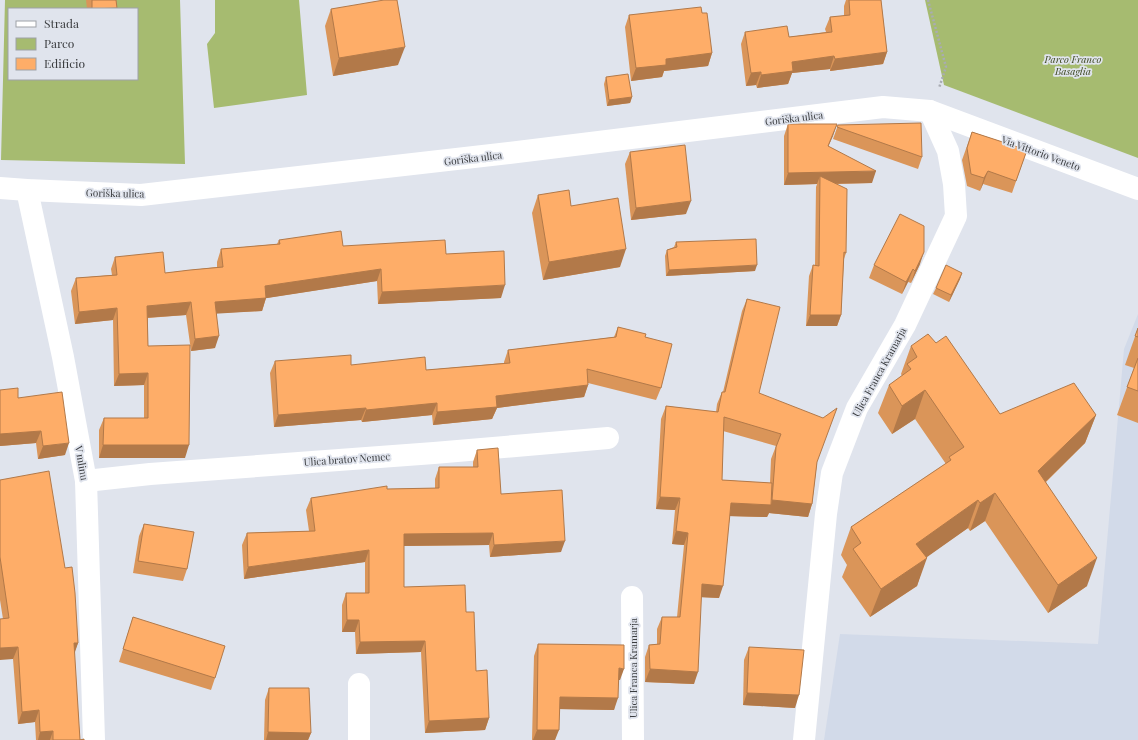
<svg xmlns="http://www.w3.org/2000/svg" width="1138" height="740" font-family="'Playfair Display',serif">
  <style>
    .built { fill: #d2dae9 }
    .green { fill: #a6bb70; fill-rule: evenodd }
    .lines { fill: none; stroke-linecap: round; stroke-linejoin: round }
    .path { stroke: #a9acb3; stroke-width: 2.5; stroke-dasharray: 2 2; stroke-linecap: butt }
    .minor { stroke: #fff; stroke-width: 22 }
    .tertiary { stroke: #fff; stroke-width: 22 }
    .wall { fill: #da9559; fill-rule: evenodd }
    .shaded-wall { fill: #b27949 }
    .building { fill: #fead68; stroke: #b27949 }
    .labels { text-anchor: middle; stroke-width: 3.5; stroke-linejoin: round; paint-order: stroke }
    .park-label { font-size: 10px; font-style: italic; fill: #3c471e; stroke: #e0e4ed }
    .street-label { font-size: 10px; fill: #3a3c3f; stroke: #e0e4ed }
  </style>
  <rect width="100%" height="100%" fill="#e0e4ed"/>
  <path class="built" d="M1138,314V740H824L840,634L1098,644L1124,349Z"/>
  <g class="green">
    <path d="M5,0H180L185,164L1,160ZM9,9H137V79H9Z"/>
    <path d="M215,0H299L307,95L214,108L207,44L215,33Z"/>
    <path d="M925,0H1138V158L944,85Z"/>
  </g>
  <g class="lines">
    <path class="path" d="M928,0L946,67L939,88"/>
    <g class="minor">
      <path d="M27,190L63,357L86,481L94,740"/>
      <path d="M86,481L150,474L434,453L608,438"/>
      <path d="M632,597L633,740"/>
      <path d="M359,740V684"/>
      <path d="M804,740L826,514L832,473L857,408L905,325L956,216L954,184L948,151L930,111"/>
    </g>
    <path class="tertiary" d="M0,188L27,190L141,195L509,153L883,107L930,111L1138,189"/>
  </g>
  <g class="wall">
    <path d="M86,0H116L117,8V9H87Z"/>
    <path d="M846,0H881L887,52L883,64L830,71V69L792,73L788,84L757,88L756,85L746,86L741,44L745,32L789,37L826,32L825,29L830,17L844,16V6Z"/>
    <path d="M331,9L398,65L333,76L325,26Z"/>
    <path d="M702,13L712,53L708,66L664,71L662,77L631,81L625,27L629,15Z"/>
    <path d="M606,77L632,97L630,103L607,106L604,84Z"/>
    <path d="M788,124H837L828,146L872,183L836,184L846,253L844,259L841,315L837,326H806L809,276L813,265H815L816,187L817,184L784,185V136Z"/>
    <path d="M838,125L922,157L918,169L833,139Z"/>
    <path d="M972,132L1027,150L1012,193L983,184L980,191L967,186L962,160Z"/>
    <path d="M630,152L686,214L631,220L625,164Z"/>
    <path d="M538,195L571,206L620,267L543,280L532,213Z"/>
    <path d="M279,240L343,246L446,254L501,298L378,304L377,281L266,298L262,311L217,313L215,348L191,351L186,315L148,318V346L185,458H99V430L104,418H144V385L114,386L113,320L75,324L71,291L76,278L112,275L111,269L115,257L165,273L217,267V262L221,249L277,244Z"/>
    <path d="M676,242L755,271L666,276L665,256L667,250L674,247Z"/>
    <path d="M920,264L911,283L908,282L902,294L869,278L874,265Z"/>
    <path d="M962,273L960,279L949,302L933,294L936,288Z"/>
    <path d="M747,299L759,393L817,463L812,504L808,517L769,513L767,517L730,516L719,598L701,597L694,684L645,682V657L649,645L657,644V629L662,617H677L684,545L672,544L675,510L656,509L661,419L666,406L716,412L717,404L722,392H723L742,311ZM723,431L776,446L771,459L770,483L722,480Z"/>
    <path d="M618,327L645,337L661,388L656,400L588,383V385L584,397L497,408L492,419L433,425L432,415L362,422L361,420L274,427L270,373L275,361L351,365L426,370L504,363V362L508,350L614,337Z"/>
    <path d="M1138,328V423L1117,415L1134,368L1125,365Z"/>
    <path d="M911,346L1000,414L1096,415L1085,443L1046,482L1087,586L1048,613L985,521L970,531L968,528L926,557L917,586L870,617L842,577L847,565L841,555L851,527L946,464L915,419L892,434L878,413L889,385L902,376L901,374Z"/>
    <path d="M0,390L18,398L65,455L38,459L36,443L0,446Z"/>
    <path d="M477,450L501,494L561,552L490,557L489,545L404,546V587L466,612L476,671L489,718L485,730L425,733L421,652L356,654L355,632H342V605L346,593H365V562L244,579L242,545L247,533L309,531L306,510L311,498L387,489L435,488V479L439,467H473V462Z"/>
    <path d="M0,480L65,568L78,643L74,653L80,740H84H36L35,722L18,724L13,659L3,619L0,600Z"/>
    <path d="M144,524L187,569L183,581L133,573L139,536Z"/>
    <path d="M133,617L215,678L211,690L119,662Z"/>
    <path d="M538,644L620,680H619L614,710L560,709L555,740H532L534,656Z"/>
    <path d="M749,647L795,708L743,705L744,660Z"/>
    <path d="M269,688L311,733L308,740H264L265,700Z"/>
  </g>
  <g class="shaded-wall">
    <path d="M405,47L398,65L333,76L339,58Z"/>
    <path d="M887,52L883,64L830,71L835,59Z"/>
    <path d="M712,53L708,66L664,71L662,77L631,81L636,68L666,59Z"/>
    <path d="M834,56L830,69L792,73L788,84L757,88L761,75L792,62Z"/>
    <path d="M761,72L756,85L746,86L751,73Z"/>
    <path d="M632,97L630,103L607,106L609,100Z"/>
    <path d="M837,124L833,136L823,158L828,146Z"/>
    <path d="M876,171L872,183L820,184V176L817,184L784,185L788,173Z"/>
    <path d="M988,171L983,184L980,191L984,178Z"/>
    <path d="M691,201L686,214L631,220L636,208Z"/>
    <path d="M626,249L620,267L543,280L549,262Z"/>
    <path d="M924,252L920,264L911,283L915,271Z"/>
    <path d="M757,265L755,271L666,276L669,270Z"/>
    <path d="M381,269L377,281L261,299L265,286Z"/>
    <path d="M913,269L908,282L902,294L906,282Z"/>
    <path d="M962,273L960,279L949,302L951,295Z"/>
    <path d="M505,285L501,298L378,304L382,292Z"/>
    <path d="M266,298L262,311L211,314L215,302Z"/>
    <path d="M191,302L186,315L143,318L147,306Z"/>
    <path d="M117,308L113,320L75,324L79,312Z"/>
    <path d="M810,315H841L837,326H806Z"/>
    <path d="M219,336L215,348L191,351L195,339Z"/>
    <path d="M148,373L144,385L114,386L119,374Z"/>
    <path d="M588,385L584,397L497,408L492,419L433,425L437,412L496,396Z"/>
    <path d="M925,390L915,419L892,434L902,406Z"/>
    <path d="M437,403L432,415L362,422L366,410Z"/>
    <path d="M366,408L361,420L274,427L278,415Z"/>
    <path d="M1096,415L1085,443L1028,499L1038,471Z"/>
    <path d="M41,431L36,443L0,446V434Z"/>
    <path d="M69,443L65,455L38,459L43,446Z"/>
    <path d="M103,445H189L185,458H99Z"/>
    <path d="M995,493L985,521L970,531L980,503Z"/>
    <path d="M660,497L680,498L675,510L656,509Z"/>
    <path d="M772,500L812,504L808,517L769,513L767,517L726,516L731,503L771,505Z"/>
    <path d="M978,500L968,528L906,572L916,544Z"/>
    <path d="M676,531L688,533L684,545L672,544Z"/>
    <path d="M493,533L489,545L400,546L404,534Z"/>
    <path d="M565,541L561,552L490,557L494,545Z"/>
    <path d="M369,550L365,562L244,579L248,567Z"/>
    <path d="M927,558L917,586L870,617L881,589Z"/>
    <path d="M1097,558L1087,586L1048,613L1058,585Z"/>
    <path d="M702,584L723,586L719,598L697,597Z"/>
    <path d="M347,620H359L355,632H342Z"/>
    <path d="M425,641L421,652L356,654L360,642Z"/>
    <path d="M74,643H78L74,655Z"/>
    <path d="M18,647L13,659L0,660V648Z"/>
    <path d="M619,668L624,669L620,680H615Z"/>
    <path d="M650,669L698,672L694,684L645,682Z"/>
    <path d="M747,693L799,695L795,708L743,705Z"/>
    <path d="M560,697L618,698L614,710L556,709Z"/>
    <path d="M39,710L35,722L18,724L22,712Z"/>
    <path d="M489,718L485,730L425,733L429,721Z"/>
    <path d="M537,730H559L555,740H533Z"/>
    <path d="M53,731L50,740H38L40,732Z"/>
    <path d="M268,732L311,733L308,740H266Z"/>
  </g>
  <g class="building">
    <path d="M92,0H116L117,8L92,9Z"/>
    <path d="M384,0H397L405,47L339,58L331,9Z"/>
    <path d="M849,0H881L887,52L835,59L834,56L792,62L793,71L761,75V72L751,73L745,32L787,26L789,37L832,32L830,17L850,15Z"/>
    <path d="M701,7L702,13H707L712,53L666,59V65L636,68L629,15Z"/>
    <path d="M628,74L632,97L609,100L606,77Z"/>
    <path d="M921,123L922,157L837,127L838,125Z"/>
    <path d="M788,124H837L828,146L876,171L788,173Z"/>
    <path d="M972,132L1027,150L1016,181L988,171L984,178L971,174L967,148Z"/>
    <path d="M685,145L691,201L636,208L630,152Z"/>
    <path d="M820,176L847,189L846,253L844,252L841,315H810L813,265L819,266Z"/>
    <path d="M569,190L571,206L618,198L626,249L549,262L538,195Z"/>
    <path d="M900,214L924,226V252L915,271L913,269L906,282L874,265Z"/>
    <path d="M341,231L343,246L445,240L446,254L504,251L505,285L382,292L381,269L265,286L266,298L215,302L219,336L195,339L191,302L147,306L148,346L190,345L189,445H103L104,418H148V373L119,374L117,308L79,312L76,278L117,275L115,257L163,252L165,273L190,270L223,267L221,249L280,244L279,240Z"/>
    <path d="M756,239L757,265L669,270L667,250L677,247L676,242Z"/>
    <path d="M946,265L962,273L951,295L936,288Z"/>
    <path d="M747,299L780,307L759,393L823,418L837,408L817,462L812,504L772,500L776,447L781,434L724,417L722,480L772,483L771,505L731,503L723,586L702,584L698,672L650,669L649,645L660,644L662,617H680L688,533L676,531L680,498L660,497L666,406L718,412L722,392H725Z"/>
    <path d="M618,327L646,334L645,337L672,344L661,388L587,369L588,385L496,396L497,407L437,412V403L366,410V408L278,415L275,361L351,355V365L425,357L426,370L510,363L508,350L616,337Z"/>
    <path d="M1138,328V337L1135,336Z"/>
    <path d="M928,334L936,343L946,336L1000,414L1074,383L1096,415L1038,471L1097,558L1058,585L995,493L980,503L978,500L916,544L927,558L881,589L853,549L861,543L851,527L951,460L949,457L964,447L925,390L902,406L889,385L911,369L907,364L917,357L911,346Z"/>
    <path d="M1138,358V391L1127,387Z"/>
    <path d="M18,388V398L62,392L69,443L43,446L41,431L0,434V390Z"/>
    <path d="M498,448L501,494L562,490L565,541L494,545L493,533L404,534V587L465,585L466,612H474L476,671L487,670L489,718L429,721L425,641L360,642L359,620H347L346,593H369V550L248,567L247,533L315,531L311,498L387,486V489L439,488V467H478L477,450Z"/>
    <path d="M49,471L65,568L72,567L75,593L78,643H74L80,740L84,739V740H53V731L40,732L39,710L22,712L18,647L0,648V619L9,618L0,557V480Z"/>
    <path d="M144,524L194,532L187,569L138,561Z"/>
    <path d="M133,617L225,646L215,678L123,649Z"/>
    <path d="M538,644L624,645V669L619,668L618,698L560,697L559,730H537Z"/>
    <path d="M749,647L804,650L799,695L747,693Z"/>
    <path d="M269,688H309L311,733L268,732Z"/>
  </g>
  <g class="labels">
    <g class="park-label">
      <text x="1073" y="63">Parco Franco<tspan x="1073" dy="12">Basaglia</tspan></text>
    </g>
    <g class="street-label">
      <text transform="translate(794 118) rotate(-7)" y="4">Goriška ulica</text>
      <text transform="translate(1041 153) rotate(20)" y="4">Via Vittorio Veneto</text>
      <text transform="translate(473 158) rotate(-7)" y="4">Goriška ulica</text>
      <text transform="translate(115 193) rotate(1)" y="4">Goriška ulica</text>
      <text transform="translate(879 372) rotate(-61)" y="4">Ulica Franca Kramarja</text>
      <text transform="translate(347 459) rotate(-4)" y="4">Ulica bratov Nemec</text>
      <text transform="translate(82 463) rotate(80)" y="4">V mlinu</text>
      <text transform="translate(633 668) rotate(-90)" y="4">Ulica Franca Kramarja</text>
    </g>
  </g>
  <rect x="8" y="8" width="130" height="72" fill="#e0e4ed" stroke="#9ea1a7"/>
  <rect x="16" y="21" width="20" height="6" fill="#ffffff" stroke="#9ea1a7"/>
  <text x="44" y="28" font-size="12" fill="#3a3c3f">Strada</text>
  <rect x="16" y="38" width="20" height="12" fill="#a6bb70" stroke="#9ea1a7"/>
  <text x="44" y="48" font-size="12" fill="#3a3c3f">Parco</text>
  <rect x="16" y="58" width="20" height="12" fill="#fead68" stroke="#9ea1a7"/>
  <text x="44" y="68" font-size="12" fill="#3a3c3f">Edificio</text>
</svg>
